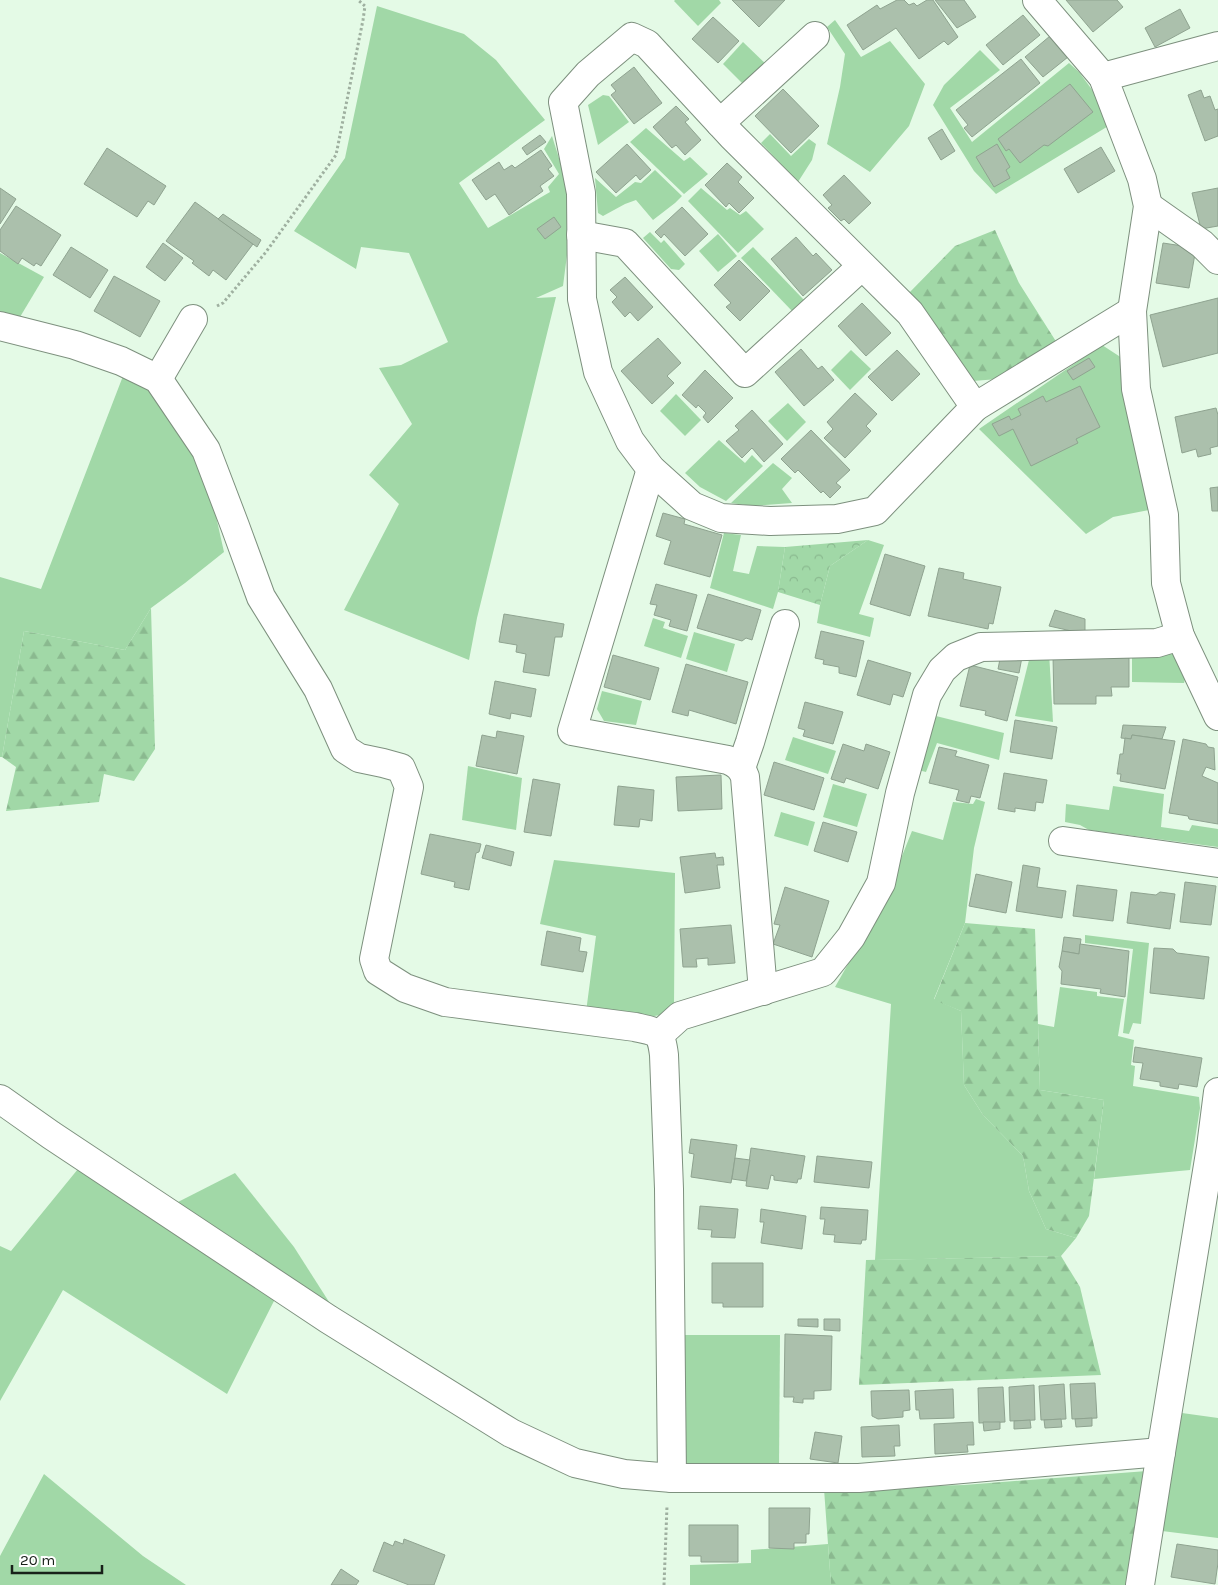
<svg xmlns="http://www.w3.org/2000/svg" width="1218" height="1585" font-family="Karla,sans-serif">
  <style>
    .green { fill: #a1d8a7 }
    .forest { fill: url(#forest-firs) }
    .park { fill: url(#park-crowns) }
    .building { fill: #abc0ac; stroke: #8fa390 }
    .lines { fill: none; stroke-linecap: round; stroke-linejoin: round }
    .minor-casing { stroke: #7d907e; stroke-width: 30 }
    .path { stroke: #9fb0a0; stroke-width: 3; stroke-dasharray: 2.5 2.5; stroke-linecap: butt }
    .minor { stroke: #fff; stroke-width: 28 }
  </style>
  <defs>
    <pattern id="forest-firs" width="22" height="20" patternUnits="userSpaceOnUse" patternTransform="scale(1.25)"><rect width="22" height="20" fill="#a1d8a7"/><path d="M5 1l3.5 6h-7zM16 11l3.5 6h-7z" fill="#8ab98f"/></pattern>
    <pattern id="park-crowns" width="20" height="18" patternUnits="userSpaceOnUse" patternTransform="scale(1.25)"><rect width="20" height="18" fill="#a1d8a7"/><path d="M2 6a3 3 0 1 1 6 0M12 15a3 3 0 1 1 6 0" fill="none" stroke="#8ab98f"/></pattern>
  </defs>
  <rect width="100%" height="100%" fill="#e4fae6"/>
  <g class="green">
    <path d="M675,0H719L721,3L698,26L674,1Z"/>
    <path d="M377,6L464,34L496,60L545,120L459,183L488,228L550,192L548,187L559,174L544,149L552,136L563,171L571,224L563,286L536,298L556,297L477,618L469,660L344,610L399,504L369,475L412,424L379,368L401,365L448,342L409,253L361,247L356,269L294,231L345,158Z"/>
    <path d="M835,20L861,57L890,41L925,84L909,126L870,172L827,144L840,87L845,54L827,27Z"/>
    <path d="M743,42L768,66L747,88L723,64Z"/>
    <path d="M980,50L1000,70L950,108L972,142L1069,63L1079,72L1104,106L1110,125L996,194L974,171L933,105L944,85Z"/>
    <path d="M603,95L609,96L629,122L598,145L588,105Z"/>
    <path d="M646,128L684,161L690,157L708,174L684,194L630,142Z"/>
    <path d="M770,134L791,156L809,139L816,144L812,160L798,182L761,143Z"/>
    <path d="M655,170L682,196L675,203L653,220L636,200L625,204L603,216L598,213L595,178L616,197L635,182L641,183Z"/>
    <path d="M701,188L727,210L730,208L740,215L746,211L764,229L738,253L688,201Z"/>
    <path d="M650,232L661,243L664,240L685,264L679,270L671,269L643,238Z"/>
    <path d="M718,234L737,256L718,272L699,251Z"/>
    <path d="M753,247L804,300L793,312L741,258Z"/>
    <path d="M0,253L44,277L20,317L0,312Z"/>
    <path d="M1102,345L1122,358L1125,402L1142,460L1149,510L1113,517L1086,534L979,429Z"/>
    <path d="M851,350L871,369L850,390L831,370Z"/>
    <path d="M123,376L150,389L188,439L211,494L224,552L185,583L151,608L125,650L24,631L2,757H0V577L41,589Z"/>
    <path d="M676,394L701,420L685,436L660,411Z"/>
    <path d="M788,403L806,422L787,441L768,421Z"/>
    <path d="M719,440L745,463L752,455L763,466L726,501L700,487L685,473Z"/>
    <path d="M773,463L792,478L782,489L792,503L753,506L731,503Z"/>
    <path d="M724,533L741,535L733,571L749,574L757,546L785,547L778,592L773,609L710,588Z"/>
    <path d="M868,540L884,545L859,614L874,618L870,637L817,623L820,605L830,566Z"/>
    <path d="M653,618L665,622L663,628L688,636L681,658L644,646Z"/>
    <path d="M694,632L735,644L727,672L686,659Z"/>
    <path d="M1170,649L1186,676L1184,683L1132,682V652Z"/>
    <path d="M1031,652H1049L1053,722L1015,716Z"/>
    <path d="M602,691L642,701L636,725L604,721L597,709Z"/>
    <path d="M936,716L1004,733L999,760L937,743L926,772L918,770L924,744Z"/>
    <path d="M793,737L836,751L828,774L785,760Z"/>
    <path d="M468,766L522,778L516,830L462,820Z"/>
    <path d="M833,784L867,794L857,827L823,817Z"/>
    <path d="M1113,786L1164,794L1161,827L1189,831L1192,825L1218,829V847L1089,830L1080,825L1065,822L1066,804L1109,810Z"/>
    <path d="M976,799L985,802L974,848L965,923L934,999L961,1011L964,1085L983,1115L1023,1156L1029,1191L1046,1229L1076,1238L1061,1256L875,1260L891,1004L835,987L884,901L912,831L943,840L953,802L973,804Z"/>
    <path d="M781,812L815,822L808,846L774,836Z"/>
    <path d="M554,860L675,873L674,1006L668,1014L647,1017L586,1012L596,936L540,924Z"/>
    <path d="M1085,935L1149,943L1141,1024L1133,1023L1129,1034L1123,1033L1133,949L1085,943Z"/>
    <path d="M1060,987L1097,992V996L1124,999L1118,1036L1134,1040L1131,1065L1135,1066L1133,1086L1199,1097L1200,1108L1190,1170L1094,1179L1104,1100L1040,1090L1038,1024L1054,1027Z"/>
    <path d="M78,1169L276,1297L227,1394L63,1290L0,1401V1246L11,1251Z"/>
    <path d="M235,1173L294,1247L331,1305L176,1203Z"/>
    <path d="M684,1335H780L779,1466L685,1467L682,1459Z"/>
    <path d="M1182,1413L1218,1418V1538L1162,1531Z"/>
    <path d="M44,1474L143,1556L186,1585H0V1556Z"/>
    <path d="M828,1544L831,1585H690V1565L751,1563V1550Z"/>
  </g>
  <g class="forest">
    <path d="M995,230L1019,283L1057,343L998,379L973,381L909,293L955,246Z"/>
    <path d="M151,608L155,749L134,781L104,774L99,802L6,811L16,767L2,757L24,631L125,650Z"/>
    <path d="M965,923L1035,929L1040,1090L1104,1100L1089,1216L1076,1238L1046,1229L1029,1191L1023,1156L983,1115L964,1085L961,1011L934,1000Z"/>
    <path d="M1061,1256L1080,1287L1101,1375L859,1385L866,1260Z"/>
    <path d="M1147,1471L1129,1585H831L824,1489L964,1485Z"/>
  </g>
  <path class="park" d="M868,540L830,566L820,605L778,592L785,547Z"/>
  <g class="building">
    <path d="M732,0H785L759,27Z"/>
    <path d="M897,0H904L909,5L914,3L917,6L927,0H933L958,37L948,45L944,41L919,59L896,28L863,50L847,25L877,5L880,9Z"/>
    <path d="M935,0H964L976,17L957,28Z"/>
    <path d="M1066,0H1117L1123,7L1093,32Z"/>
    <path d="M1180,9L1190,28L1155,47L1145,28Z"/>
    <path d="M1023,15L1040,35L1003,65L986,45Z"/>
    <path d="M713,17L739,41L718,63L692,39Z"/>
    <path d="M1050,36L1068,57L1043,77L1025,57Z"/>
    <path d="M1021,59L1040,83L972,137L964,128L968,125L956,110Z"/>
    <path d="M634,67L662,103L634,124L611,95L616,91L611,85Z"/>
    <path d="M1070,84L1093,112L1048,146L1044,145L1020,163L1009,149L1006,151L998,139Z"/>
    <path d="M783,89L819,126L791,153L755,116Z"/>
    <path d="M1201,90L1204,98L1210,96L1215,110L1218,109V136L1205,141L1188,95Z"/>
    <path d="M676,106L689,119L685,122L701,140L685,155L676,145L672,148L653,127Z"/>
    <path d="M942,129L955,151L941,160L928,138Z"/>
    <path d="M540,135L546,142L527,155L522,148Z"/>
    <path d="M627,144L651,170L640,180L636,175L616,193L596,172Z"/>
    <path d="M997,144L1010,167L1006,170L1010,178L994,187L976,157Z"/>
    <path d="M1101,147L1115,171L1078,193L1064,169Z"/>
    <path d="M107,148L166,186L154,205L148,201L137,217L84,184Z"/>
    <path d="M541,150L552,166L548,169L554,176L540,186L543,191L509,215L495,194L486,200L472,180L499,162L504,170L512,165L515,168Z"/>
    <path d="M727,163L742,177L738,182L754,198L739,213L729,203L726,207L705,185Z"/>
    <path d="M844,175L871,203L849,224L844,219L841,221L828,208L832,205L823,195Z"/>
    <path d="M0,188L16,199L0,224Z"/>
    <path d="M1218,188V226L1201,229L1192,193Z"/>
    <path d="M195,202L253,244L226,280L213,270L209,276L192,263L194,261L166,241Z"/>
    <path d="M16,206L61,235L41,266L36,263L34,266L22,258L18,264L0,251V230Z"/>
    <path d="M682,207L708,234L685,256L664,234L661,238L655,232Z"/>
    <path d="M223,214L261,240L257,247L218,219Z"/>
    <path d="M554,217L561,227L545,239L537,229Z"/>
    <path d="M796,237L813,256L816,253L832,270L803,296L771,259Z"/>
    <path d="M163,243L183,258L165,281L146,267Z"/>
    <path d="M1163,243L1196,248L1189,288L1156,283Z"/>
    <path d="M71,247L108,270L90,298L53,275Z"/>
    <path d="M739,260L770,291L740,321L726,307L731,303L714,285Z"/>
    <path d="M114,276L160,301L140,337L94,311Z"/>
    <path d="M625,277L653,307L638,321L630,312L625,317L612,302L617,297L610,290Z"/>
    <path d="M1218,298V353L1163,367L1150,315Z"/>
    <path d="M862,303L891,333L866,356L838,326Z"/>
    <path d="M658,338L681,363L667,376L674,383L652,404L621,371Z"/>
    <path d="M801,349L818,369L822,366L834,380L804,406L775,372Z"/>
    <path d="M897,350L920,374L892,401L868,377Z"/>
    <path d="M1089,358L1095,367L1073,380L1067,371Z"/>
    <path d="M705,370L733,398L708,423L703,417L706,413L698,405L696,408L682,395Z"/>
    <path d="M1080,386L1100,427L1076,439L1078,443L1031,466L1013,429L999,436L992,424L1009,416L1011,420L1021,415L1018,409L1043,396L1046,402Z"/>
    <path d="M855,393L877,414L866,426L871,431L845,458L824,438L833,429L827,422Z"/>
    <path d="M1216,408L1218,415V446L1210,448L1211,454L1198,457L1196,449L1182,453L1175,417Z"/>
    <path d="M752,410L783,444L764,462L752,448L742,458L726,441L739,430L735,426Z"/>
    <path d="M811,430L850,470L836,483L841,487L830,498L823,491L821,493L798,470L795,473L781,459Z"/>
    <path d="M1218,487V511H1212L1210,488Z"/>
    <path d="M663,513L685,519L684,524L722,535L710,577L664,564L671,541L656,536Z"/>
    <path d="M885,554L925,566L910,616L870,604Z"/>
    <path d="M939,568L964,573L963,579L1001,587L993,624L989,623L988,629L928,616Z"/>
    <path d="M656,584L697,595L687,631L669,626L671,620L654,615L657,605L650,604Z"/>
    <path d="M708,594L761,610L752,640L746,638L742,641L697,628Z"/>
    <path d="M1055,610L1085,619V634L1049,626Z"/>
    <path d="M504,614L564,624L562,637H555L549,676L523,672L526,654L516,652L517,645L499,642Z"/>
    <path d="M821,631L864,641L856,677L839,673V667L823,664L824,660L815,658Z"/>
    <path d="M1001,654L1022,657L1019,673L998,669Z"/>
    <path d="M613,655L659,668L650,700L604,687Z"/>
    <path d="M1053,656H1129V687H1111L1112,696H1096V704H1054Z"/>
    <path d="M868,660L911,673L903,697L893,694L890,705L857,695Z"/>
    <path d="M686,664L748,682L736,724L689,710L688,716L672,712Z"/>
    <path d="M970,665L1018,677L1007,721L985,715L986,711L960,706Z"/>
    <path d="M495,681L536,689L531,717L511,713L510,719L489,714Z"/>
    <path d="M805,702L843,712L833,744L803,736L805,730L798,728Z"/>
    <path d="M1015,720L1057,727L1052,759L1010,752Z"/>
    <path d="M1123,725L1166,727L1162,739L1132,735L1131,739L1121,738Z"/>
    <path d="M497,731L524,736L517,774L476,766L482,735L496,738Z"/>
    <path d="M1132,735L1175,741L1165,789L1120,781L1121,774H1117L1120,754H1123L1125,738L1131,739Z"/>
    <path d="M1183,739L1206,744L1208,747L1214,748L1215,770L1206,767L1202,776L1218,783V824L1189,819L1188,816L1169,813Z"/>
    <path d="M843,744L864,751L866,744L890,752L878,789L846,778L844,783L831,779Z"/>
    <path d="M939,747L957,751L955,756L989,765L980,798L971,796L969,803L956,800L959,790L929,783Z"/>
    <path d="M774,762L824,778L814,810L764,795Z"/>
    <path d="M1004,773L1047,780L1043,803L1036,802L1035,811L1015,808V812L998,809Z"/>
    <path d="M721,775L722,809L678,811L676,777Z"/>
    <path d="M533,779L560,784L551,836L524,832Z"/>
    <path d="M618,786L654,790L652,821L640,819L639,827L614,825Z"/>
    <path d="M823,822L857,832L848,862L814,851Z"/>
    <path d="M430,834L481,844L479,852L476,853L469,890L454,887L455,882L421,874Z"/>
    <path d="M486,845L514,852L511,866L482,858Z"/>
    <path d="M715,853L716,858L723,857L724,865H717L720,888L685,893L680,857Z"/>
    <path d="M1023,865L1040,868L1037,887L1066,891L1062,918L1016,911Z"/>
    <path d="M976,874L1012,882L1006,913L969,906Z"/>
    <path d="M1185,882L1216,886L1211,925L1180,922Z"/>
    <path d="M1077,885L1117,890L1113,921L1073,916Z"/>
    <path d="M785,887L829,901L812,957L773,944L780,925L774,924Z"/>
    <path d="M1131,892L1156,895L1160,892L1175,894L1170,929L1127,923Z"/>
    <path d="M731,925L735,963L708,965V958L696,959L697,967H683L680,929Z"/>
    <path d="M547,931L581,938L579,951L587,952L583,972L541,965Z"/>
    <path d="M1064,937L1081,939L1079,954L1062,951Z"/>
    <path d="M1080,944L1129,951L1125,997L1100,993L1101,989L1061,984L1062,971L1059,967L1062,951L1079,954Z"/>
    <path d="M1154,948L1173,949L1177,953L1209,957L1204,999L1150,993Z"/>
    <path d="M1135,1047L1202,1058L1197,1087L1179,1084L1178,1089L1160,1086V1082L1140,1079L1143,1063L1133,1062Z"/>
    <path d="M691,1139L737,1145L731,1183L691,1177L694,1154L689,1153Z"/>
    <path d="M751,1148L805,1156L801,1179H798L797,1183L774,1180V1176L771,1175L768,1189L746,1186Z"/>
    <path d="M817,1156L872,1162L869,1188L814,1182Z"/>
    <path d="M735,1158L750,1160L746,1181L732,1179Z"/>
    <path d="M700,1206L738,1209L735,1238L711,1237L712,1230L698,1229Z"/>
    <path d="M821,1207L868,1210L866,1240H862L861,1244L834,1242L835,1235L823,1234L825,1219H820Z"/>
    <path d="M761,1209L806,1216L802,1249L761,1243L764,1222H760Z"/>
    <path d="M712,1263H763V1307H723V1303H712Z"/>
    <path d="M798,1319H818V1327L798,1326Z"/>
    <path d="M824,1319H840V1331L824,1330Z"/>
    <path d="M785,1334L832,1336L831,1390L814,1391V1399H803V1403L793,1402L794,1397H784Z"/>
    <path d="M1095,1383L1097,1418L1072,1419L1070,1384Z"/>
    <path d="M1064,1384L1066,1419L1041,1420L1039,1386Z"/>
    <path d="M1034,1385L1035,1420L1010,1421L1009,1387Z"/>
    <path d="M1003,1387L1005,1422L979,1423L978,1388Z"/>
    <path d="M953,1389L954,1418L920,1419L919,1410H916L915,1391Z"/>
    <path d="M909,1390L910,1410L903,1411V1417L878,1419L872,1416L871,1391Z"/>
    <path d="M1092,1418V1426L1076,1427L1075,1419Z"/>
    <path d="M1061,1419L1062,1427L1045,1428L1044,1420Z"/>
    <path d="M1030,1420L1031,1428L1014,1429V1421Z"/>
    <path d="M973,1422L974,1445H967L968,1452L935,1454L934,1424Z"/>
    <path d="M983,1422H1000V1429L984,1431Z"/>
    <path d="M899,1425L900,1446H894L895,1456L862,1457L861,1427Z"/>
    <path d="M815,1432L842,1436L838,1463L810,1459Z"/>
    <path d="M769,1508H810L809,1534H806V1543H794V1549L769,1548Z"/>
    <path d="M689,1525H738V1562H701V1556H689Z"/>
    <path d="M404,1539L445,1555L434,1585H409L373,1571L384,1542L393,1546L395,1541L403,1544Z"/>
    <path d="M1177,1544L1218,1550V1563L1215,1584L1171,1577Z"/>
    <path d="M341,1569L359,1581L356,1585H331Z"/>
  </g>
  <g class="lines">
    <defs>
      <g id="minor">
        <path d="M1037,0L1103,77L1142,179L1148,206L1132,311L1136,389L1164,515L1166,583L1180,636L1218,716"/>
        <path d="M632,37L647,44L732,136L910,313L975,407L875,511L837,519L770,521L721,518L692,506L651,469L630,441L598,372L582,299L581,193L563,102L588,74Z"/>
        <path d="M1103,77L1218,46"/>
        <path d="M720,123L815,36"/>
        <path d="M1148,206L1202,244L1218,260"/>
        <path d="M581,235L625,243L745,373L862,266"/>
        <path d="M0,326L75,345L121,361L158,379L206,450L235,526L261,597L318,689L345,749L359,758L383,763L401,768L409,787L374,959L378,971L405,988L445,1002L635,1027C657,1032 661,1031 664,1055L669,1189L672,1478"/>
        <path d="M158,379L193,319"/>
        <path d="M975,407L1132,311"/>
        <path d="M651,469L572,731L728,760C737,764 742,768 745,777L763,991"/>
        <path d="M741,768L750,742L785,624"/>
        <path d="M1063,841L1218,863"/>
        <path d="M659,1035L680,1016L823,972L851,937L881,883L900,793L927,695L942,670L956,657L981,647L1157,643L1180,636"/>
        <path d="M0,1099L51,1135L328,1319L511,1433L575,1463L624,1474L672,1478H859L1161,1452"/>
        <path d="M1140,1585L1161,1452L1211,1147L1218,1092"/>
      </g>
    </defs>
    <use href="#minor" class="minor-casing"/>
    <g class="path">
      <path d="M217,306L223,303L266,252L336,155L363,20L365,6L358,0"/>
      <path d="M664,1585L667,1506"/>
    </g>
    <use href="#minor" class="minor"/>
  </g>
  <path d="M12 1565v8h90v-8" fill="none" stroke="#182019" stroke-width="2.5"/>
  <text x="20" y="1565" font-size="15" fill="#182019" stroke="#ffffff" stroke-width="4" paint-order="stroke">20 m</text>
</svg>
